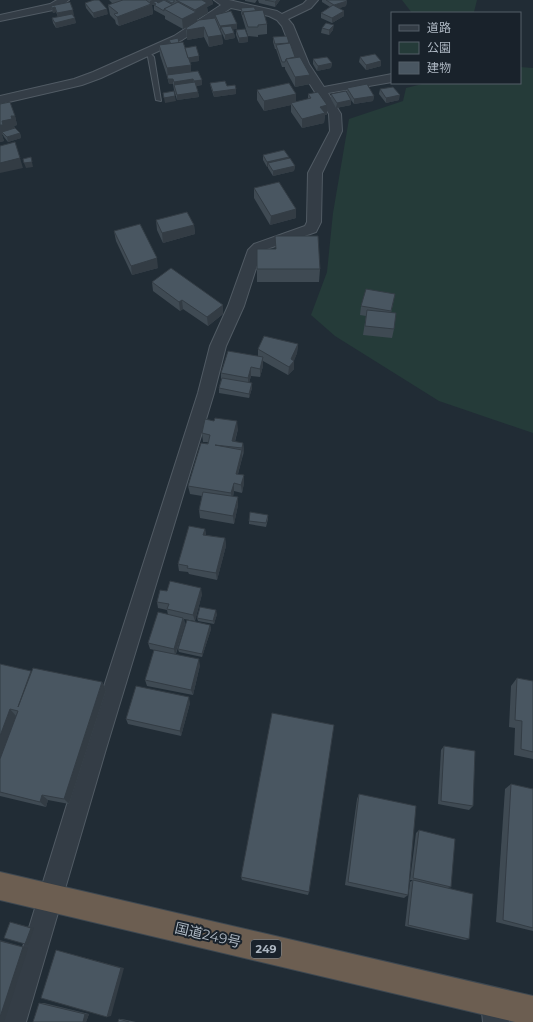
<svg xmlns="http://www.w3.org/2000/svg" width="533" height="1022" font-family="Montserrat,'Noto Sans JP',sans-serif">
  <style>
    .green { fill: #253b39 }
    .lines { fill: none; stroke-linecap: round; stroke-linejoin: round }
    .lane-casing { stroke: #515b64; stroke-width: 2 }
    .street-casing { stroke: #515b64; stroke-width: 2 }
    .highway-casing { stroke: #3e4851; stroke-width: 2 }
    .lane { fill: #343d46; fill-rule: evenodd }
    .street { fill: #343d46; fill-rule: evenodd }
    .highway { fill: #6c5e51; fill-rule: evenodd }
    .wall { fill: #3f4a53 }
    .shaded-wall { fill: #333c44 }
    .building { fill: #495661; stroke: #333c44 }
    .labels { text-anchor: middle; stroke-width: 4; stroke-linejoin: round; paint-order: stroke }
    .shield { fill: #19222b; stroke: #818b95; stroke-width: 1 }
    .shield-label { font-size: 11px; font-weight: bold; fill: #aeb8c3 }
    .near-street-label { font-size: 14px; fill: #aeb8c3; stroke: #19222b }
  </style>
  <rect width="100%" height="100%" fill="#212c35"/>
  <g class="green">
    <path d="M402,0H477L474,12L472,13H412Z"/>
    <path d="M520,67L533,68V433L439,401L335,336L311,315L327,272L333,213L349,119L403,101L406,88L426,83H520Z"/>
  </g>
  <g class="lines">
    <defs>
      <path id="lane" d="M147,50L154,57L161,101L156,100L148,57L144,52Z"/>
      <g id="street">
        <path d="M57,0H69L58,9L0,21V15L50,4Z"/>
        <path d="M214,0H229L277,11L282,14L303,4L307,0H318L311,8L288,19L293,25L309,64L324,87L392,74V82L328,93L341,114L342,131L322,173L321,222L316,232L264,250L260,256L244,306L226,346L214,393L106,749L26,1022H0L84,749L198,393L210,346L228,306L248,250L254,244L305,226L307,222L308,173L330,131L329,114L297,64L282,26L277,20L269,16L231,8L182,40L101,78L82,85L0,104V96L74,79L93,72L174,36L221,5Z"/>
        <path d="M493,990L502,993L505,1002L509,1022H483L481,1002L484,993Z"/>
      </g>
      <path id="highway" d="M0,872L533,996V1022H515L0,900Z"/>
    </defs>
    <use href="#lane" class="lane-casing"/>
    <use href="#street" class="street-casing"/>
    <use href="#highway" class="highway-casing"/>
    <use href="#lane" class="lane"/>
    <use href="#street" class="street"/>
    <use href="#highway" class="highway"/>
  </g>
  <g class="wall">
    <path d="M109,0H212L213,4L207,7L208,13L197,19V22L183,29L165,19V16L154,10V5H152L153,14L119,26L116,24L115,20L110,15L108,5L113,4Z"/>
    <path d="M245,0H257L255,3L245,1Z"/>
    <path d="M258,0H280L275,7L259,3Z"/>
    <path d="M322,0H346L347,1L346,6L339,8L344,11V16L332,23L321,18V13L330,7L322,2Z"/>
    <path d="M85,3L108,14L94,18L86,8Z"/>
    <path d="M51,6L74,15H73L76,23L56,28L53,23L52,18L58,17L56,12L53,13Z"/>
    <path d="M241,8L256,11L267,24V34L258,35V37L248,36L241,13Z"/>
    <path d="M215,15L237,24V29H233L234,33L235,38L225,40L221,31L223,44L209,47L204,37L187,40L186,28L216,19Z"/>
    <path d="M322,28L333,30L329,35L321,33Z"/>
    <path d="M236,30L248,37V42L239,43L236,35Z"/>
    <path d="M273,37L289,43L295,57L310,75V84L295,87L285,69V67H282L276,49H275L273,42Z"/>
    <path d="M169,40L179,43L199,61L190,62L191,72L202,85L196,86L198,92L199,97L177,100L174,90L173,84H169L167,76L160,55L159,45L170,44Z"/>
    <path d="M360,57L381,66L366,70L359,62Z"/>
    <path d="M313,59L332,63L331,68L317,71L313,64Z"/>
    <path d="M210,83L236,89V94L214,97L211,88Z"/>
    <path d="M347,88L374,96L373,101L354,104L351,100V105L336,108L331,99V94L347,93Z"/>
    <path d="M380,89L399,100L386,103L379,94Z"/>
    <path d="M257,90L296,102L308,99V94L327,105V115H325L324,123L302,128L291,112V105L264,111L257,100Z"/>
    <path d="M0,104L15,116L17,125L14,126L15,128L20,133L21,138L8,142L4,137L3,135H2L4,141L0,142Z"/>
    <path d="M263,155L289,157V158L295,166L294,171L273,176L268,168V167H267L263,160Z"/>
    <path d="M254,188L296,209V218L270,225L254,198Z"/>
    <path d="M156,220L194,225L195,234L163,243L157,230Z"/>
    <path d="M114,231L158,268L132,275L116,241Z"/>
    <path d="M257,249L320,269L319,282H257Z"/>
    <path d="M152,282L223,314L208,326L183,309L180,311L153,291Z"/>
    <path d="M395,294L391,313L394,329L392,338L363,335L366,316L360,315L361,306Z"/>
    <path d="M298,344L297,353L294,360V369L288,375L263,361V366L260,377L251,376L249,383L252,388L249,398L219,393V388L221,380V373L258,356V349Z"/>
    <path d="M238,429L235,442L243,443L244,451L238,474L244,475V483L242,493L234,491L233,497L238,505L234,524L200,518L199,510L202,496L190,494L188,486L208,442H203L202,433Z"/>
    <path d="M268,515V519L266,527L249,524V521Z"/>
    <path d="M205,529L206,535L225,538L226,546L217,580L189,574L188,572L179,571L178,564Z"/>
    <path d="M167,591L202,594L195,621L184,619L185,624L176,654L200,665L193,695L147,686L145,680L163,652L150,649L148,643L168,615L167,610L158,608L157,602Z"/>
    <path d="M217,614L214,624L198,621L197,618Z"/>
    <path d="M210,625L211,629L202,657L179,652L178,649Z"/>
    <path d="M0,664L32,672L102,682L106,690L69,804L48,800L46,807L0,796Z"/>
    <path d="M517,678L533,681V759L514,755L515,728L509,727L511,686Z"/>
    <path d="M190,703L181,736L128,724L126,719Z"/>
    <path d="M444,746L473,806L469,810L438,804L441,750Z"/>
    <path d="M511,784L533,789V931L496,922L505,789Z"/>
    <path d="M359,794L408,895L404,898L345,885L357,799Z"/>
    <path d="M419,830L451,887L448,888L469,939L465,940L405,926L410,882L413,880H410L416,833Z"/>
    <path d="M241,877L309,892L308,895L242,880Z"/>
    <path d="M39,1003H44L89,1014L86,1022H33Z"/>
    <path d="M119,1019H122L136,1022H118Z"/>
  </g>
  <g class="shaded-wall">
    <path d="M152,0H164L156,4L153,3L154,5H152L153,14L119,26L117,17L150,5V1Z"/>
    <path d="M202,0H212L213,4L207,7L208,13L197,19V22L183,29L182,19L196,12L195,10Z"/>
    <path d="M277,0H280L275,7V2Z"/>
    <path d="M347,1L346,6L334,10V5Z"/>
    <path d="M55,7L56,12L53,13L52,8Z"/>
    <path d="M107,9L108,14L94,18L93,13Z"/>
    <path d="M73,10L74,15L58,18L57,13Z"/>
    <path d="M344,11V16L332,23V18Z"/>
    <path d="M75,18L76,23L56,28L55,23Z"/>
    <path d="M237,24V29L223,31L221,27V31H220V26Z"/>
    <path d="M334,25L333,30L329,35V30Z"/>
    <path d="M204,27V37L187,40V30Z"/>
    <path d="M234,33L235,38L225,40V35Z"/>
    <path d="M222,35L223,44L209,47L208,37Z"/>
    <path d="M248,37V42L239,43V38Z"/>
    <path d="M199,56V61L187,63V58Z"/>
    <path d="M381,61V66L366,70V65Z"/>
    <path d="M332,63L331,68L317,71L318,66Z"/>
    <path d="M191,65V75L168,78L167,68Z"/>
    <path d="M310,75V84L295,87V77Z"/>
    <path d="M168,79H173V84H169Z"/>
    <path d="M193,79L194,84L174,87V82Z"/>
    <path d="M202,80V85L195,86L194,81Z"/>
    <path d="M236,89V94L214,97L213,92Z"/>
    <path d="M198,92L199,97L177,100V95Z"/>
    <path d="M296,94V104L291,103V105L264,111V101Z"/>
    <path d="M400,95L399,100L386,103V98Z"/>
    <path d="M175,96L176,101L165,103L164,98Z"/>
    <path d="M374,96L373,101L354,104V99Z"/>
    <path d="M351,100V105L336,108L337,103Z"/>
    <path d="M327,105V115H325L324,123L302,128V119L320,107Z"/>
    <path d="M11,116H15L17,125L14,126L15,128L5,131L6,134L2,132L3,135H2L4,141L0,142V125L2,121Z"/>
    <path d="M20,133L21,138L8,142L7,137Z"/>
    <path d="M289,157V162L268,163V167H267V162Z"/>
    <path d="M20,158L23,168L0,173V163Z"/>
    <path d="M32,162L33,167L26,168L24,163Z"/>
    <path d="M295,166L294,171L273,176V171Z"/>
    <path d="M296,209V218L270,225L271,216Z"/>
    <path d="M194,225L195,234L163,243L162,233Z"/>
    <path d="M157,258L158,268L132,275L131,266Z"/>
    <path d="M182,300L183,309L180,311L179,302Z"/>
    <path d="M223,305V314L208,326L207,317Z"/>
    <path d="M298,344L297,353L294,361V369L288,375L289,367L291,359Z"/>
    <path d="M263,357V366L260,377V369Z"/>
    <path d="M251,367V376L248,386V378Z"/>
    <path d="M252,383V388L249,398V394Z"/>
    <path d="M237,421L238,429L233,447L232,441Z"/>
    <path d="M243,443L244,451L243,456L242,448Z"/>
    <path d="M242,450V458L236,481V474Z"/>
    <path d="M244,475V483L242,493L241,485Z"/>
    <path d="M234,483V491L232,501L231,493Z"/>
    <path d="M238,497V505L234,524L233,516Z"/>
    <path d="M205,529L206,536L203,535Z"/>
    <path d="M225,538L226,546L217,580L216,573Z"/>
    <path d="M201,588L202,594L195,621L193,615Z"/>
    <path d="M216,610L217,614L214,624L213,621Z"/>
    <path d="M183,618L185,624L175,655L174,649Z"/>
    <path d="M210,625L211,629L202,657V654Z"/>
    <path d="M199,659L200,665L193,695L191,690Z"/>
    <path d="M102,682L106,690L69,804L64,799Z"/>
    <path d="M189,697L190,703L181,736L180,731Z"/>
    <path d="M10,709L16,716L0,762V736Z"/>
    <path d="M42,795L48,800L46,807L40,802Z"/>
    <path d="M10,922L34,928L28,945L25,944Z"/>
    <path d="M0,940L28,948L4,1022H0Z"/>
    <path d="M56,950L124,968L111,1016L107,1017Z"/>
    <path d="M85,1014H89L86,1022H83Z"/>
  </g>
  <g class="building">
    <path d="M94,0H99L107,9L93,13L85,3Z"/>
    <path d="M123,0H146L151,4L117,17L114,14L118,13L108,5Z"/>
    <path d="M164,0L173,5L164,9V11L154,5L156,4L153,3L156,1L158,3Z"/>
    <path d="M166,0H174V2L172,3Z"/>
    <path d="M176,0H202L207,3L195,10Z"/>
    <path d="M265,0H277L275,2Z"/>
    <path d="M326,0H346L347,1L334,5Z"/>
    <path d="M70,2L73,10L57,13L55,7L52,8L51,6Z"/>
    <path d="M178,2L196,12L182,19L164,9Z"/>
    <path d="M333,5L344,11L332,18L321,13Z"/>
    <path d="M254,7L256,11L243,12V15L241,8Z"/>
    <path d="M263,10L267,24L258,25V27H248L243,12Z"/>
    <path d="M231,11L237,24L220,26L215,15Z"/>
    <path d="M72,14L75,18L55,23L52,18Z"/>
    <path d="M215,18L222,35L208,37L204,27L187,30L186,28L199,20Z"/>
    <path d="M326,23L334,25L329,30L322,28Z"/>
    <path d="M231,26L234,33L225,35L221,27Z"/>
    <path d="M245,29L248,37L239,38L236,30Z"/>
    <path d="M287,36L289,43L275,44L273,37Z"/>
    <path d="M178,38L179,43L171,44L169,40Z"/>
    <path d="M183,42L191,65L167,68L159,45Z"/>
    <path d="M290,43L295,57L286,59L285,62H282L276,45Z"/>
    <path d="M196,46L199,56L188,58L185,48Z"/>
    <path d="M375,54L381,61L366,65L360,57Z"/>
    <path d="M300,57L310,75L295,77L286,59Z"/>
    <path d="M327,57L332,63L318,66L313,59Z"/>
    <path d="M198,71L202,80L194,81L193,79L174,82L173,79H168L167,75Z"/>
    <path d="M225,81L227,86L235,85L236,89L213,92L210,83Z"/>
    <path d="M195,82L198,92L177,95L174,85Z"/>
    <path d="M289,83L296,94L264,101L257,90Z"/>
    <path d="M367,84L374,96L354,99L347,88Z"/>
    <path d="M393,87L400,95L386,98L380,89Z"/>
    <path d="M174,91L175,96L164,98L163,93Z"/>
    <path d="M346,91L351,100L337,103L331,94Z"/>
    <path d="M318,92L327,105L320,107L325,113L302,119L291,103L311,98L308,94Z"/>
    <path d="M10,102L15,116H11L12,119L2,121L3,125H0V104Z"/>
    <path d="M15,128L20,133L7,137L2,132Z"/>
    <path d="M15,142L20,158L0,163V146Z"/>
    <path d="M284,150L289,157L267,162L263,155Z"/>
    <path d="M31,157L32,162L24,163L23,159Z"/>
    <path d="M290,158L295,166L273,171L268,163Z"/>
    <path d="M279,182L296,209L271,216L254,188Z"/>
    <path d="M187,212L194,225L162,233L156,220Z"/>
    <path d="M140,224L157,258L131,266L114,231Z"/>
    <path d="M275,236H318L320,269H257V249H276Z"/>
    <path d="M171,268L223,305L207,317L182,300L179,302L152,282Z"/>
    <path d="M366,289L395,294L391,311L361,306Z"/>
    <path d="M367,310L396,313L394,329L365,326Z"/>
    <path d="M264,336L298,344L291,359L294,361L289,367L258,349Z"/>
    <path d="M228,351L263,357L260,369L251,367L248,378L221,373Z"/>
    <path d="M222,378L252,383L249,394L219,388Z"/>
    <path d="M215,418L237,421L232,441L243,443L242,448L215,445L242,450L236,474L244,475L241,485L234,483L231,493L188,486L201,443L208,444L210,435L202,433L205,419L214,421Z"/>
    <path d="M203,492L238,497L233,516L199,510Z"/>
    <path d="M250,512L268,515L266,523L249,521Z"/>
    <path d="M189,526L205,529L203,535L225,538L216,573L187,568L188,566L178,564Z"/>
    <path d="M170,581L201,588L193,615L167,609L169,604L157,602L160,590L167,591Z"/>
    <path d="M200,607L216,610L213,621L197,618Z"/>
    <path d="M158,612L183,618L174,649L148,643Z"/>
    <path d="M187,620L210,625L202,654L178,649Z"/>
    <path d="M154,650L199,659L191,690L145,680Z"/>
    <path d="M0,664L31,671L18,707L33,668L102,682L64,799L42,795L40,802L0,792V759L18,711L10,709L0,736Z"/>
    <path d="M517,678L533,681V752L521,749L522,721L515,720Z"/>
    <path d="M136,686L189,697L180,731L126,719Z"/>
    <path d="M272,713L334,725L309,892L241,877Z"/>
    <path d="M444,746L475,751L473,806L441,801Z"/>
    <path d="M511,784L533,789V928L503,920Z"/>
    <path d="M359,794L416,806L408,895L348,882Z"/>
    <path d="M419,830L455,839L451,887L413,878Z"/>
    <path d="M413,880L473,894L469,939L408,925Z"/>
    <path d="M10,922L31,928L25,944L4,938Z"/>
    <path d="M0,941L23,947L0,1017Z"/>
    <path d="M56,950L121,968L107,1017L41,998Z"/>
    <path d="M39,1003L85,1014L83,1022H33Z"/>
    <path d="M119,1019L129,1022H118Z"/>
  </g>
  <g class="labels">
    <rect class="shield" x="251" y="940" width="30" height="18" rx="3"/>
    <g class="shield-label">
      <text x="266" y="953">249</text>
    </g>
    <g class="near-street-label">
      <text transform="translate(208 935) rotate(13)" y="5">国道249号</text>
    </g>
  </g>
  <rect x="391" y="12" width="130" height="72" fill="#19222b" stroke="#555e68"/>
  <rect x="399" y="25" width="20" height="6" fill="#343d46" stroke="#555e68"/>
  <text x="427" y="32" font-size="12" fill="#aeb8c3">道路</text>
  <rect x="399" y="42" width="20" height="12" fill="#253b39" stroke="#555e68"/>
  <text x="427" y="52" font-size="12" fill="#aeb8c3">公園</text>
  <rect x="399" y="62" width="20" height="12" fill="#495661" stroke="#555e68"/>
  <text x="427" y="72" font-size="12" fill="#aeb8c3">建物</text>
</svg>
